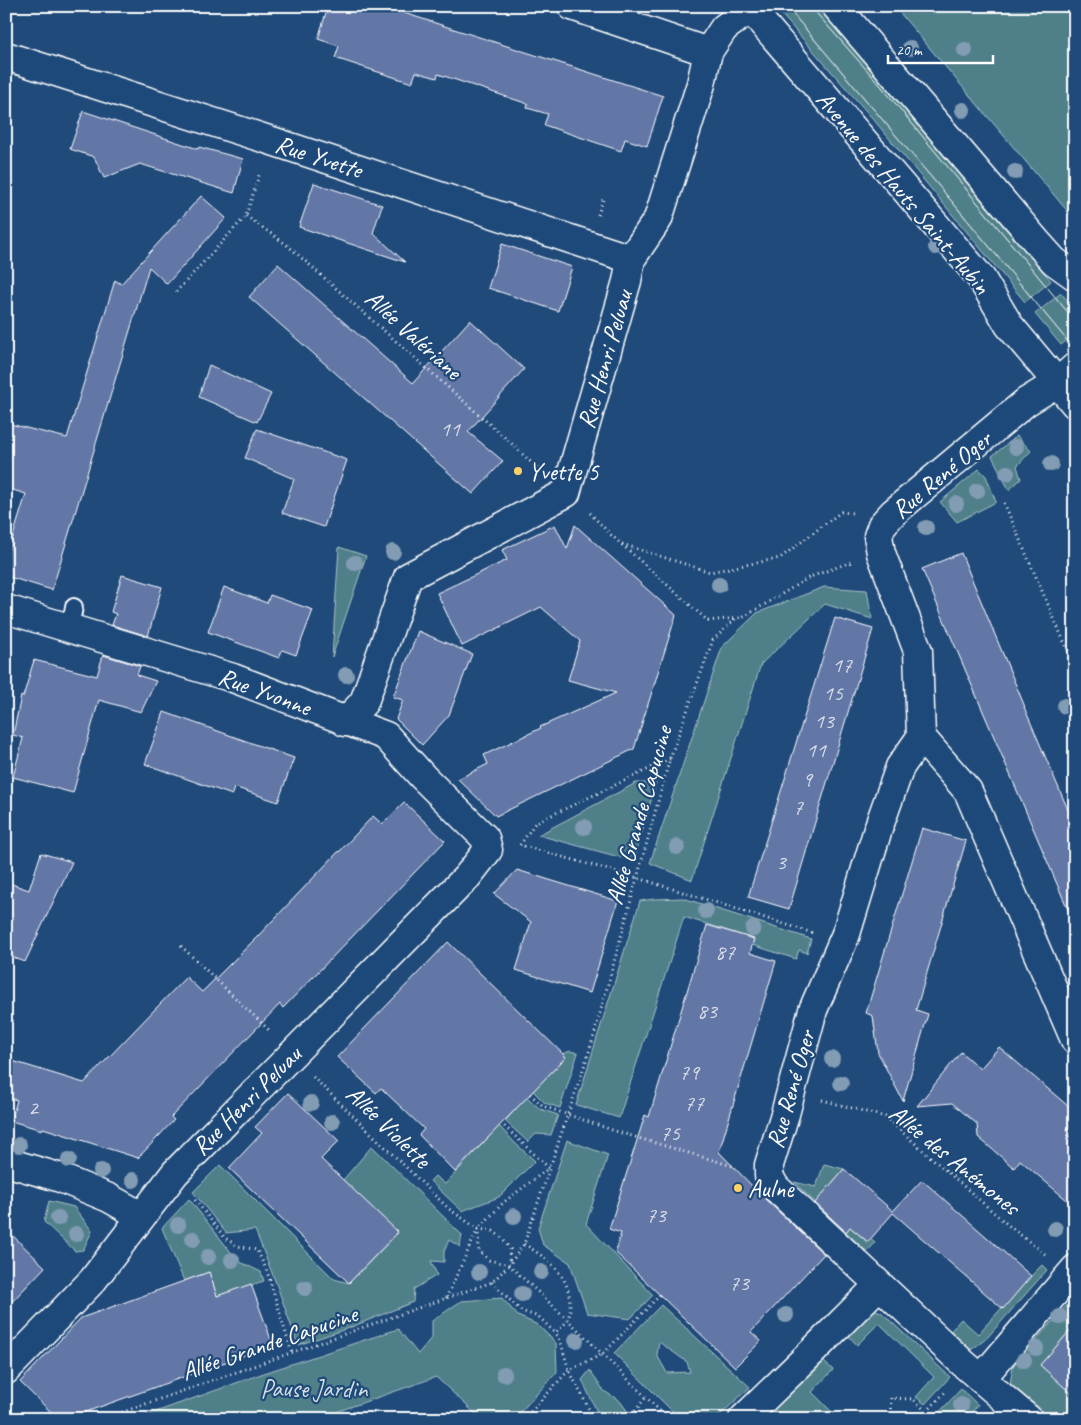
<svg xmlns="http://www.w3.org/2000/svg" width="1081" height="1425" font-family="Caveat,sans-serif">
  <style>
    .green { fill: #50808a; stroke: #a8c0c4; fill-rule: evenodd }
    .building { fill: #6377a7; stroke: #fff }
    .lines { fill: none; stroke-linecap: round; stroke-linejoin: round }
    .lane-casing { stroke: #fff; stroke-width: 20 }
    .street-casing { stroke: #fff; stroke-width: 31 }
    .path { stroke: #fff; stroke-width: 3; stroke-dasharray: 1 4; stroke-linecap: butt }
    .lane { stroke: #1f4a7a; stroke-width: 16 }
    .street { stroke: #1f4a7a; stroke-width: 28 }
    .tram { stroke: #fff; stroke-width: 1 }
    .tree { fill: #829cb3 }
    .poi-dot { fill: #ffd166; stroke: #1f4a7a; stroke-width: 2 }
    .labels { text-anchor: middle; stroke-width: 4.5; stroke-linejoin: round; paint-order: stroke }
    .number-label { font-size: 22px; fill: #d8dde9 }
    .street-label { font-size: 25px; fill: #fff; stroke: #1f4a7a }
    .poi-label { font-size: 25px; fill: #fff; stroke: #1f4a7a; text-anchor: start }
    .park-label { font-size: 25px; fill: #d3dfe2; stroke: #1f4a7a }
  </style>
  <rect width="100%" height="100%" fill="#1f4a7a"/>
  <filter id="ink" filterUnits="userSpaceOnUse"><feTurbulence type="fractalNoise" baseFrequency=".02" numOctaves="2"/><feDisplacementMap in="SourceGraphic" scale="10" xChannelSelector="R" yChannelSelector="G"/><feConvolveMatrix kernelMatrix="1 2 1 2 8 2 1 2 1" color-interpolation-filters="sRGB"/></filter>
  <g filter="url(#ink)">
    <g class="green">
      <path d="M774,6H819L903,103L1051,281L1025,302L873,119Z"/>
      <path d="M894,6H1075V220Z"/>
      <path d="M1061,293L1075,309V334L1061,345L1035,314Z"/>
      <path d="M1017,436L1031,451L1017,466L1021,479L1009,490L992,456Z"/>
      <path d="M979,469L986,476L996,502L957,522L940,502Z"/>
      <path d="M339,547L366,556L332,657Z"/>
      <path d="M824,587L867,590L872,619L825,604L761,664L692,880L650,863L722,647L757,613Z"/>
      <path d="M636,783H656L634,861L538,835Z"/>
      <path d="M683,898L811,939L807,953L799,950L796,959L752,945L754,939L684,917L619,1118L576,1105L640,901L654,899Z"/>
      <path d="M570,1051L578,1053L560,1108L545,1103L533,1091L566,1057L563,1054Z"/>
      <path d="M527,1097L540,1109L558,1115L551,1135L536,1134L528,1142L505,1121Z"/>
      <path d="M499,1126L516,1144L535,1161L499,1197L462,1211L430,1181L435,1176L445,1184Z"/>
      <path d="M567,1140L608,1155L586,1224L653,1295L630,1319L587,1313L570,1263L543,1245L538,1228Z"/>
      <path d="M372,1146L462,1235L460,1247L449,1240L444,1252V1262L431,1261L437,1275L414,1289L413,1302L349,1328L298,1345L276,1283L255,1230L226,1233L193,1192L220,1165L334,1279L349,1283L398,1233L343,1180Z"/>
      <path d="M824,1164L844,1169L819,1199L867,1242L870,1239L875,1243L867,1252L794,1182L816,1187Z"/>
      <path d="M189,1199L238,1261L261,1272L264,1281L217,1296L209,1272L184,1281L162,1228Z"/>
      <path d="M49,1201L74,1207L92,1231L83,1250L75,1251L44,1222Z"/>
      <path d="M1042,1265L1047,1270L986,1339L971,1350L950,1332L961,1319L978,1334L1031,1276Z"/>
      <path d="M1074,1297L1075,1298V1310L1071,1314L1075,1318V1325L1040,1365L1075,1396V1419H1053L1010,1384L1013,1366Z"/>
      <path d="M502,1298L518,1316L538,1325L556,1343L557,1372L514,1419H481L436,1377L316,1419H136L264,1373L398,1329L418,1354L432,1337V1321L461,1301Z"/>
      <path d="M661,1305L750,1387L716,1419H680L614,1353ZM659,1342L687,1362L690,1372L667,1373L657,1355Z"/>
      <path d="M873,1309L881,1312L950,1377L925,1404L916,1397L934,1377L879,1323L857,1345L847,1334Z"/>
      <path d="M817,1359L824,1362L833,1370L812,1392L839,1419H761Z"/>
      <path d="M590,1370L604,1391L620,1401L628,1412L620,1419H606L598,1414L582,1380Z"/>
      <path d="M961,1389L978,1405L966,1419H933Z"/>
    </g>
    <g class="building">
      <path d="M328,6H406L404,13L663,96L647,146L625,139L621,151L544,125L548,114L527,108L528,104L438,74L437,78L416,72L412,83L335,58L339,46L318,39Z"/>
      <path d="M83,111L198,149L199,147L243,159L234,193L140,164L104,178L94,157L70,149Z"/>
      <path d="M314,183L382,205L373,233L405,262L299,227Z"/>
      <path d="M201,196L226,218L167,284L149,267L52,590L6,576V559L26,494L6,488V423L67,438L115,280L121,284Z"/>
      <path d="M502,244L572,267L558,311L488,288Z"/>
      <path d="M278,264L413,383L470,320L524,369L468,432L503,461L473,494L249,297Z"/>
      <path d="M209,365L271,394L257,422L199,397Z"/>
      <path d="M257,429L347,460L324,527L282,513L294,479L245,458Z"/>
      <path d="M555,525L567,549L575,525L676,615L634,749L496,816L458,779L488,764L484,755L541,728L540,727L616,693L568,680L580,641L541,607L462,646L437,593L507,560L502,550Z"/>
      <path d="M961,553L1025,707H1024L1075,826V926L922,569Z"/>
      <path d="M122,575L162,587L148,636L112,625L116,614L111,612Z"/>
      <path d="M224,587L267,603L270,595L313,610L296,655L282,650L279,658L208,632Z"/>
      <path d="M835,618L873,629L789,909L748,897Z"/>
      <path d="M418,631L472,654L449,715L422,745L396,719L403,700L393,697Z"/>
      <path d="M103,655L140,666L137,675L156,681L141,712L99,700L73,793L13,777L23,738L13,735L21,696L23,697L34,660L97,676Z"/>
      <path d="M164,712L294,758L278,802L234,787L232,795L145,764Z"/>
      <path d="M404,802L445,841L283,1008L280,1004L171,1117L174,1120L138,1158L43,1128L42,1130L11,1121L17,1100L6,1097V1059L84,1083L186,977L202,992L257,937L338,852H339L373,816L382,824Z"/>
      <path d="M922,828L966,841L916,1010L928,1014L903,1101L878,1053L873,1016L866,1013Z"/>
      <path d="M41,853L72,862L25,962L12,957L6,961V882L29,890Z"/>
      <path d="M517,870L618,901L590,993L516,970L531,922L494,894Z"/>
      <path d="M707,925L754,939L750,953L776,961L719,1152L764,1198L824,1254L751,1332L761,1341L735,1367L615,1252L621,1233L609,1229L645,1115L649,1117Z"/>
      <path d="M448,942L566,1057L455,1172L419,1135L424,1129L381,1088L376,1093L337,1057Z"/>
      <path d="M999,1047L1075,1112V1120L1067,1130L1075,1143V1207L1020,1160L1014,1168L978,1137L977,1124L952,1103L917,1106L961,1052L980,1069Z"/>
      <path d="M288,1093L339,1141L321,1159L398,1232L349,1283L229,1168L262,1133L255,1127Z"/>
      <path d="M844,1169L893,1211L922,1180L1031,1276L1003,1309L893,1213L868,1242L850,1227L846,1232L815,1203Z"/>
      <path d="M6,1229L45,1267L6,1308Z"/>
      <path d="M209,1272L217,1296L251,1284L273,1345L66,1419H58L20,1382L81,1318Z"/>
      <path d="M1075,1325V1397L1040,1365Z"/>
    </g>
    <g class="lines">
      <defs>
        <path id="lane" d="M70,628L74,607"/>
        <g id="street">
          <path d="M572,6L708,52"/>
          <path d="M748,6L981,278L1009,325L1075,404"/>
          <path d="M836,6L1037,242L1054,261L1075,276"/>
          <path d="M6,56L269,140L631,259"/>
          <path d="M6,609L233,678L386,736L423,777L485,838L488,850L467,877L175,1173L93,1280L6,1370"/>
          <path d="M345,722L364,702L408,577L566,493L627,281L631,259L658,219L701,84L708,52L724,28L750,9"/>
          <path d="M921,737L968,791L1075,1040"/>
          <path d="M6,1162L58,1177L109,1198L141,1216"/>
          <path d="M981,1379L1075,1269"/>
          <path d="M743,1419L808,1356L879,1285"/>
          <path d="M1028,1419L965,1365L775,1187L769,1176V1165L785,1114L813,1010L846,934L878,829L900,767L921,737L918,651L881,553L878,536L882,525L893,513L1026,402L1057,383L1075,367"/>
        </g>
      </defs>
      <use href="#lane" class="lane-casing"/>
      <use href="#street" class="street-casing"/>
      <g class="path">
        <path d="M598,215L604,196"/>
        <path d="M246,216L287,245L511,443L540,471"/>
        <path d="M176,292L246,216L260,172"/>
        <path d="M1004,503L1075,667"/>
        <path d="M590,513L610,534L708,621L736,618"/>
        <path d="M622,544L710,572L780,558L841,512L853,513"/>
        <path d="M670,759L535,823L520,845L638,878L813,933"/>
        <path d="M181,946L271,1032"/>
        <path d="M313,1077L449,1209L478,1229L479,1251L489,1260L509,1265L568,1320L668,1419"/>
        <path d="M530,1094L543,1106L615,1131L736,1167"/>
        <path d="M822,1100L885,1117L1008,1225L1045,1254"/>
        <path d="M195,1200L225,1238L238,1246L257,1250L267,1271L292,1353"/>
        <path d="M478,1229L493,1231L502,1238L510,1249L509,1264"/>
        <path d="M524,1244C547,1258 569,1274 570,1303C570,1308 570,1314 568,1319C566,1324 559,1329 555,1333"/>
        <path d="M492,1282L521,1311L539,1317L559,1337L569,1370L593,1417L597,1419"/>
        <path d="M446,1298L478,1229L504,1202L549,1168L502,1124"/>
        <path d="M6,1417L8,1419"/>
        <path d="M103,1419L492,1282L509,1265L524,1244L591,1046L670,758L713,640L736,618H742L810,577L851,562"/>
        <path d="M524,1419L569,1370L603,1354L660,1295"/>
        <path d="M629,1419L646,1397"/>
        <path d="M890,1419L891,1398L913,1399L927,1412"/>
        <path d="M920,1419L947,1390"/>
      </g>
      <use href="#lane" class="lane"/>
      <use href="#street" class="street"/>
      <g class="tram">
        <path d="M786,6L954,204L1075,350"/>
        <path d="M810,6L881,86L1075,321"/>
      </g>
    </g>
    <g class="tree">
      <circle cx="910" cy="48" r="8"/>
      <circle cx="965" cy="50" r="8"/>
      <circle cx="963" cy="110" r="8"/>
      <circle cx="1015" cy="172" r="8"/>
      <circle cx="936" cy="247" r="8"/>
      <circle cx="1016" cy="447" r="8"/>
      <circle cx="1051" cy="464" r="8"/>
      <circle cx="1007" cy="473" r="8"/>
      <circle cx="977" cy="491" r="8"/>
      <circle cx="956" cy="504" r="8"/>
      <circle cx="926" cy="528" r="8"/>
      <circle cx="393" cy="552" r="8"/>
      <circle cx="355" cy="563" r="8"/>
      <circle cx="719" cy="585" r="8"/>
      <circle cx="346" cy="675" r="8"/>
      <circle cx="1065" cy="706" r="8"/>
      <circle cx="584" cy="827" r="8"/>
      <circle cx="677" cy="847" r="8"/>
      <circle cx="706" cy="911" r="8"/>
      <circle cx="753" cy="929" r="8"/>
      <circle cx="832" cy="1059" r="8"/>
      <circle cx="841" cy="1083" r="8"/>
      <circle cx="311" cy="1103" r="8"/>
      <circle cx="332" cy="1122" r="8"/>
      <circle cx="19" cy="1145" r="8"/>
      <circle cx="69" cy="1160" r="8"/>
      <circle cx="101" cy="1171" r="8"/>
      <circle cx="133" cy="1180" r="8"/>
      <circle cx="514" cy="1216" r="8"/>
      <circle cx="58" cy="1218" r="8"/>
      <circle cx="178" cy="1225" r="8"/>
      <circle cx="1055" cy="1229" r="8"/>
      <circle cx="76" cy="1234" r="8"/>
      <circle cx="193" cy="1239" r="8"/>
      <circle cx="208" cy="1257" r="8"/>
      <circle cx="232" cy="1260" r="8"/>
      <circle cx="479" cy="1272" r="8"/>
      <circle cx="541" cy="1272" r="8"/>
      <circle cx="305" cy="1288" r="8"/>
      <circle cx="522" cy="1294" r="8"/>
      <circle cx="786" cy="1315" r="8"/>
      <circle cx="1060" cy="1317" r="8"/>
      <circle cx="576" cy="1340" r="8"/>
      <circle cx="1036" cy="1348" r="8"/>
      <circle cx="1024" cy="1360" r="8"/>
      <circle cx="504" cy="1374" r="8"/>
      <circle cx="961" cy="1405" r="8"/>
    </g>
  </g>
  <g class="poi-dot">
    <circle cx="518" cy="471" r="5"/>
    <circle cx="738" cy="1188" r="5"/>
  </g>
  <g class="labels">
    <g class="number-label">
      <text x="450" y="436">11</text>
      <text x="842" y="672">17</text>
      <text x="833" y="700">15</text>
      <text x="824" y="728">13</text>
      <text x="816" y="757">11</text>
      <text x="807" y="786">9</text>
      <text x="798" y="814">7</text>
      <text x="781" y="869">3</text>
      <text x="725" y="959">87</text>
      <text x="707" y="1018">83</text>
      <text x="689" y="1079">79</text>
      <text x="694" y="1110">77</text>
      <text x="33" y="1115">2</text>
      <text x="670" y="1140">75</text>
      <text x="656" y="1222">73</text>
      <text x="739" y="1290">73</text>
    </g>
    <g class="street-label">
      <text transform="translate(319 156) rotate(18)" y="9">Rue Yvette</text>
      <text transform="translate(904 192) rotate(50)" y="9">Avenue des Hauts Saint-Aubin</text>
      <text transform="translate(414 334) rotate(42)" y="9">Allée Valériane</text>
      <text transform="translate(604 359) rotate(-74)" y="9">Rue Henri Peluau</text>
      <text transform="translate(941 474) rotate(-40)" y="9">Rue René Oger</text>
      <text transform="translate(265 691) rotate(20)" y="9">Rue Yvonne</text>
      <text transform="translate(638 815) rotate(-74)" y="9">Allée Grande Capucine</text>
      <text transform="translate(790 1089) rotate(-74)" y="9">Rue René Oger</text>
      <text transform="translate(246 1100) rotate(-45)" y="9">Rue Henri Peluau</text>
      <text transform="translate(389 1126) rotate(44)" y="9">Allée Violette</text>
      <text transform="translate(955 1159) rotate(39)" y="9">Allée des Anémones</text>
      <text transform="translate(269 1342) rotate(-19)" y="9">Allée Grande Capucine</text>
    </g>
    <g class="poi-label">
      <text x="528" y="480">Yvette 5</text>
      <text x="748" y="1197">Aulne</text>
    </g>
    <g class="park-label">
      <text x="314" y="1397">Pause Jardin</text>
    </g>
  </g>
  <rect width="1081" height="1425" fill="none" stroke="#1f4a7a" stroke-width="25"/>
  <rect x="12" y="12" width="1056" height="1400" fill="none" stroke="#fff" stroke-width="2" filter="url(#ink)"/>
  <path d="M888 55v8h105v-8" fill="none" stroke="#ffffff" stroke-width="2.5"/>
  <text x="896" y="55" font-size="15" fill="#ffffff" stroke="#1f4a7a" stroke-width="4" paint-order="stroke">20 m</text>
</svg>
